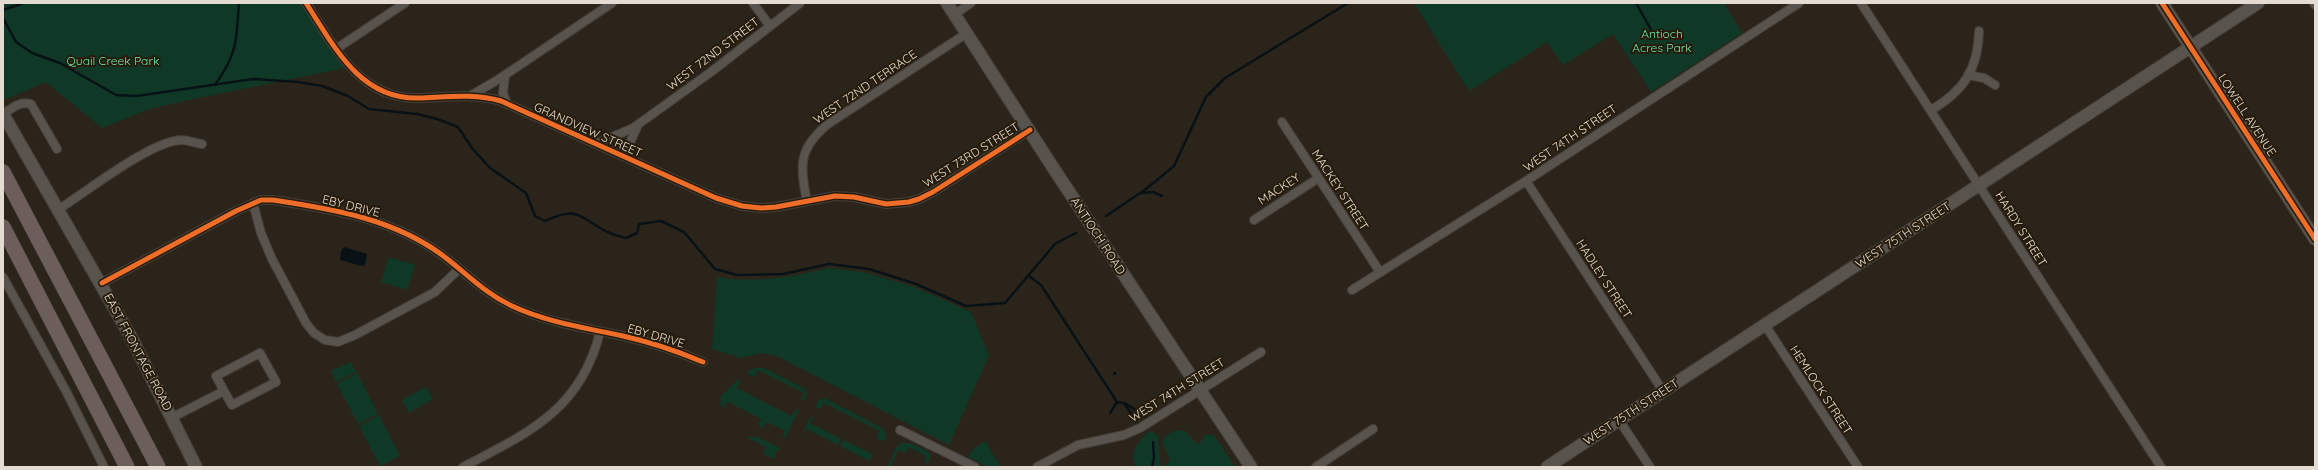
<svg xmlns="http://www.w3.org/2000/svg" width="2318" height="470" font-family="Quicksand,sans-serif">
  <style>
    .green { fill: #0f3926 }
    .water { fill: #081216 }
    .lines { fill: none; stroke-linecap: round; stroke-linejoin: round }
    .stream { stroke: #081216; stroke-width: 2.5 }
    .street-casing { stroke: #453e38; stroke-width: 10 }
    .secondary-casing { stroke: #453e38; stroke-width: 14 }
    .highway-casing { stroke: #453e38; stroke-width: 16 }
    .street { stroke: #58534c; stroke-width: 8 }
    .secondary { stroke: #58534c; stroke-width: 12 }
    .highway { stroke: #6c5e5a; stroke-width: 15 }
    .cycleway-casing { stroke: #271b0b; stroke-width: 8 }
    .cycleway { stroke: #ee6e29; stroke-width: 5 }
    .labels { text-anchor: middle; stroke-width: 4; stroke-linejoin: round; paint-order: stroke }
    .park-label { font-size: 12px; fill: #68ecb1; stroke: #271b0b }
    .street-label { font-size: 12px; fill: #e4dcd2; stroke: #271b0b }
  </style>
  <rect width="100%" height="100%" fill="#2b241a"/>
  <g class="green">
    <path d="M3,3H301L345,68L189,100L149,109L102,128L46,82L4,100Z"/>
    <path d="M1414,3H1724L1742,33L1651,92L1613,34L1563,65L1547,42L1469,91Z"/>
    <path d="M389,257L415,265L407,290L381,282Z"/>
    <path d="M829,268L863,272L912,286L971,312L989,355L949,445L777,356L761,353L741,358L712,349L717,277C755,284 791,277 829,268Z"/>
    <path d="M351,362L356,372L336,382L331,371Z"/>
    <path d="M755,368H764L805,389L807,393L805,400L801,399L804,393L758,370L754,377L746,372Z"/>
    <path d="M357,373L378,414L358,424L337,384Z"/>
    <path d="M738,379L740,382L737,388L792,416L796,409L799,410L785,438L782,437L785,431L767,422L762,428L758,425L761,419L728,402L724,407L720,405L721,396Z"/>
    <path d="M426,387L433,399L409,413L402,400Z"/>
    <path d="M825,398L882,428L886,434V439L883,441L876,438L879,431L824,403L820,409L816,407L818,400Z"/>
    <path d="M379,415L400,456L380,466L359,426Z"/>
    <path d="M811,416L813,418L810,423L841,439L838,445L807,429L802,434Z"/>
    <path d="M1152,431L1158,437L1160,466L1167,464L1170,459L1162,442C1166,434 1177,427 1186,432C1190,435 1193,441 1197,444L1201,442L1204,435H1214L1235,467H1135L1133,457L1135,448L1145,434Z"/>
    <path d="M746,437H758L778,447L780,449L775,452V459L763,454L766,447Z"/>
    <path d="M843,440L873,454L870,461L840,446Z"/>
    <path d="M985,441L1001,467H988L968,457L973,449Z"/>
    <path d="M903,443C912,442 924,449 931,455L928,463L924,462L926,456L909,447L905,453L898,450L890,467H887L897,446Z"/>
  </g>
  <path class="water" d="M344,247L367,254L365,265L362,266L340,260L341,251Z"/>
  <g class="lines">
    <g class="stream">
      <path d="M1636,3L1654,35"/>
      <path d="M3,10L24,3"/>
      <path d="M3,18L16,42L32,53L60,63L116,95L137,96L253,79L298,82L322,86L348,96L369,109L417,114L437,119L458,127L472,148L490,168L526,193L535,216L545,221C576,207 576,214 602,229C609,234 618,236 626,238L637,233L639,224L661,221L684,232L715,269L737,275L783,274L829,264L869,269L916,284L966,306L1005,303L1055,244L1076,233"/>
      <path d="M215,85C238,52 236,42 239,3"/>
      <path d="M1141,193L1153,192L1162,196"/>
      <path d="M1106,216L1146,189L1174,166L1206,97L1225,78L1348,3"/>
      <path d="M1029,276L1041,285L1117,402L1124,403L1132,415"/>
      <path d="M1114,374L1115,373"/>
      <path d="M1124,403L1146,416"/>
      <path d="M1110,413L1117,402"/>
      <path d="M1152,467L1154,458L1153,442"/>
    </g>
    <defs>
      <g id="street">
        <path d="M306,3C334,46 360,100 419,98C447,97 474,93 501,101L716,198L742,206L761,208L776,207L835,196L854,197L886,204L909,202L919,199L933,192L1030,130"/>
        <path d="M753,3L770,26"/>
        <path d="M1861,3L2161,467"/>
        <path d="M2314,3L2315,5"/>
        <path d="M955,14L971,3"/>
        <path d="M336,49L405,3"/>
        <path d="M1968,75L1984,78L1995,85"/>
        <path d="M505,76L503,93L507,104"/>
        <path d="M470,96L499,79L612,3"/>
        <path d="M1931,110C1964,91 1978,69 1979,31"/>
        <path d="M3,114C13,108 19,101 31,104L57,149"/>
        <path d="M1282,122L1380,272"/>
        <path d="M598,143L633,128L711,72L800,3"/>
        <path d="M628,158V147L638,125"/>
        <path d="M1526,181L1663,391"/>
        <path d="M807,201C799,165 799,148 828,124L967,33"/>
        <path d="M253,203L261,233L272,259L306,323L314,333L325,340L338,342L355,335L435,292L459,269"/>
        <path d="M59,209C86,192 151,141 181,140C187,140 195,143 202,144"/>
        <path d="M1254,220L1317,179"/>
        <path d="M3,277L67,393L104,467"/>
        <path d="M102,283L236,211L261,200H273C333,209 396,219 446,258C468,275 486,294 512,306C546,322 586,328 623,336C650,342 677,351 703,362"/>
        <path d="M1352,290L1526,181L1799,3"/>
        <path d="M1765,325L1858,467"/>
        <path d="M173,417L224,391L216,376L260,353L276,382L232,405L224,391"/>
        <path d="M1619,420L1650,467"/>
        <path d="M900,430L975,467"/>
        <path d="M463,467C528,433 581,410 600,332"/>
        <path d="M1037,467L1078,445L1124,435L1140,428L1261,352"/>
        <path d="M1316,467L1373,429"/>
      </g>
      <g id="secondary">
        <path d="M947,3L1052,166L1251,467"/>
        <path d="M2162,3L2315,239"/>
        <path d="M3,114L132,339L196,467"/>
        <path d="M1547,467L2258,3"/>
      </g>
      <g id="highway">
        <path d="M3,172L158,467"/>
        <path d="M3,227L127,467"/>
      </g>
    </defs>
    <use href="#street" class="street-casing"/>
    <use href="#secondary" class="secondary-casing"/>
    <use href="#highway" class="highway-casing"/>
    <use href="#street" class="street"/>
    <use href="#secondary" class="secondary"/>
    <use href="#highway" class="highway"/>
    <defs>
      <g id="cycleway">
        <path d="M306,3C334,46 360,100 419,98C447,97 474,93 501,101L716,198L742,206L761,208L776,207L835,196L854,197L886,204L909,202L919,199L933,192L1030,130"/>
        <path d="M2162,3L2315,239"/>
        <path d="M102,283L236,211L261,200H273C333,209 396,219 446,258C468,275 486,294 512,306C546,322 586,328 623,336C650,342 677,351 703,362"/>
      </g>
    </defs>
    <use href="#cycleway" class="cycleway-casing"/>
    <use href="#cycleway" class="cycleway"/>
  </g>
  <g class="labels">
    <g class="park-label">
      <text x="1662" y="38">Antioch<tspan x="1662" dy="14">Acres Park</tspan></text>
      <text x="113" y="65">Quail Creek Park</text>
    </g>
    <g class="street-label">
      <text transform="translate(713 54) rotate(-37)" y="4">WEST 72ND STREET</text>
      <text transform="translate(865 87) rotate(-34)" y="4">WEST 72ND TERRACE</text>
      <text transform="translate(2247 115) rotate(57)" y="4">LOWELL AVENUE</text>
      <text transform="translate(588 130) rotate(24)" y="4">GRANDVIEW STREET</text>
      <text transform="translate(1570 138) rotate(-34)" y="4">WEST 74TH STREET</text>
      <text transform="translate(971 155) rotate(-32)" y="4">WEST 73RD STREET</text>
      <text transform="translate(1279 189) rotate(-33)" y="4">MACKEY</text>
      <text transform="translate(1340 190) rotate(57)" y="4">MACKEY STREET</text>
      <text transform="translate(351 206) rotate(14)" y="4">EBY DRIVE</text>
      <text transform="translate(2021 229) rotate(58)" y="4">HARDY STREET</text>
      <text transform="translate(1903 235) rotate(-33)" y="4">WEST 75TH STREET</text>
      <text transform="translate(1098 236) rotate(57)" y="4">ANTIOCH ROAD</text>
      <text transform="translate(1604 279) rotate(57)" y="4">HADLEY STREET</text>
      <text transform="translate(656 336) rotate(16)" y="4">EBY DRIVE</text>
      <text transform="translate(138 352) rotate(62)" y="4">EAST FRONTAGE ROAD</text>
      <text transform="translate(1177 390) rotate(-32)" y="4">WEST 74TH STREET</text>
      <text transform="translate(1821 390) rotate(57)" y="4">HEMLOCK STREET</text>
      <text transform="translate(1631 412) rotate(-33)" y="4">WEST 75TH STREET</text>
    </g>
  </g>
  <rect width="2318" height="470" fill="none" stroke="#e4dcd2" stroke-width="8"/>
</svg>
